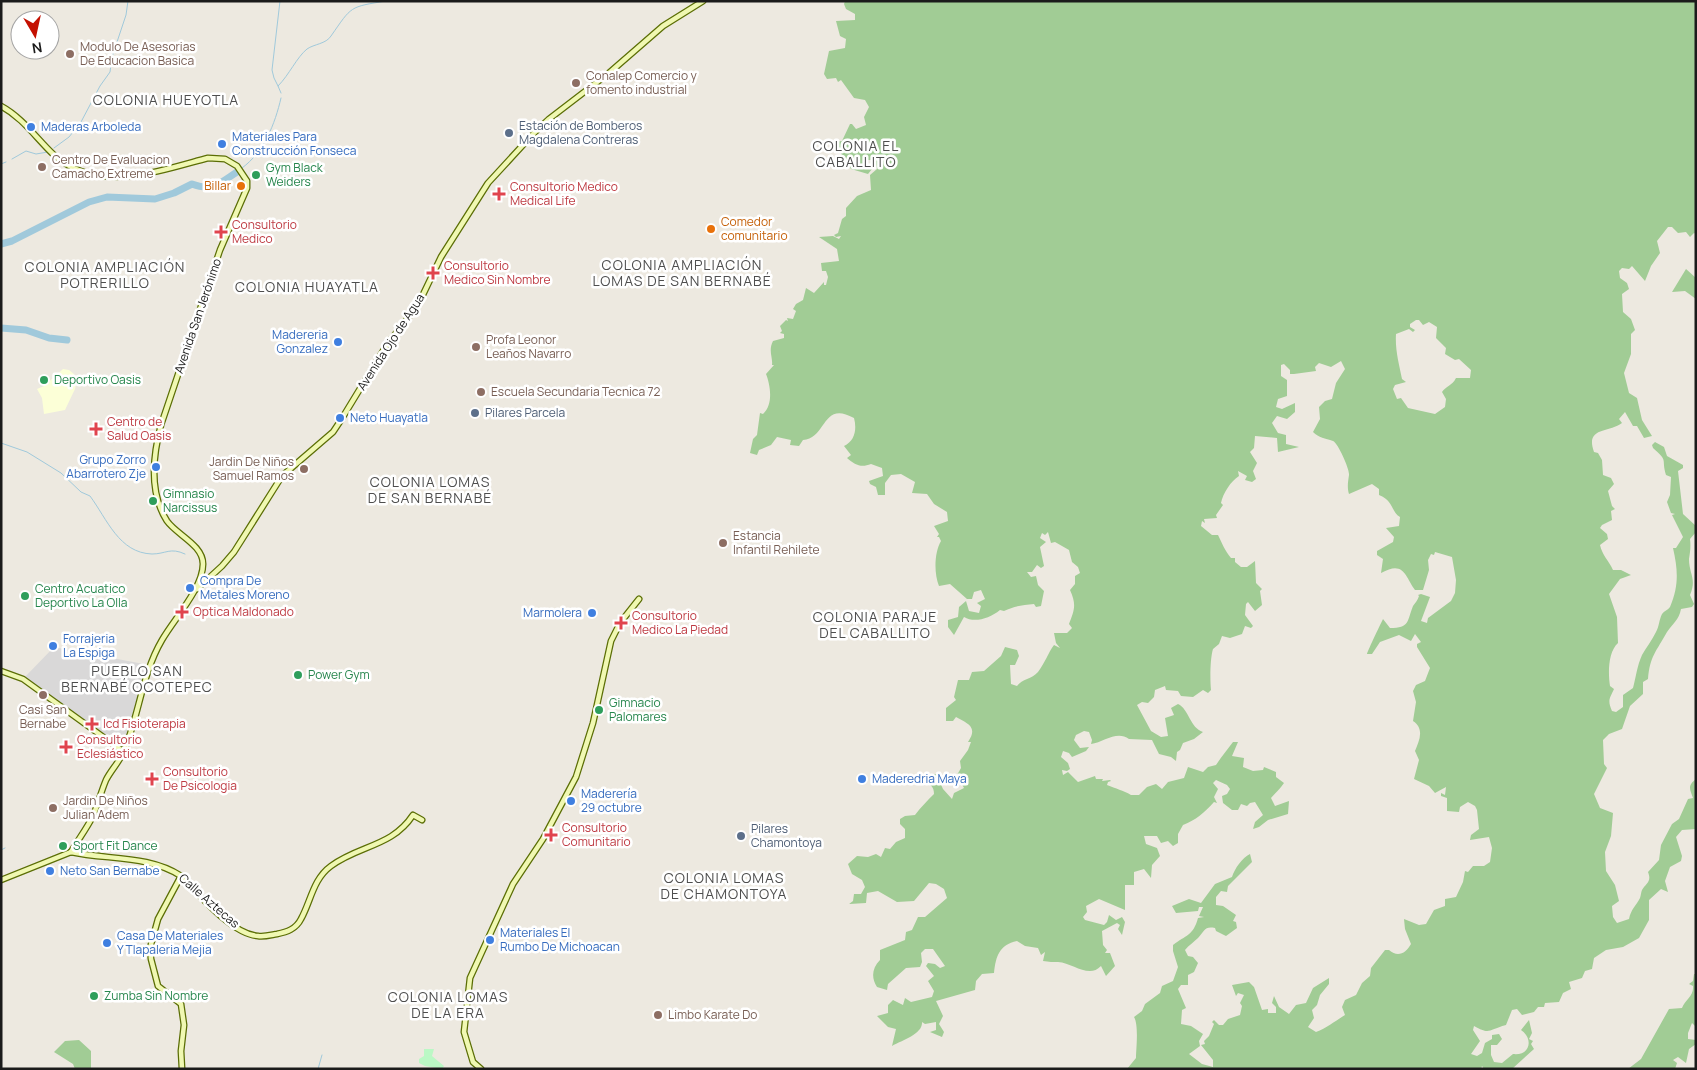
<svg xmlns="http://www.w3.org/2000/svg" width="1697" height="1070" font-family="Manrope,sans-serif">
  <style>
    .residential { fill: #d9d8d8 }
    .education { fill: #fcffd7 }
    .forest { fill: #a1cc95; fill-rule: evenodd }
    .park { fill: #bbf8c5 }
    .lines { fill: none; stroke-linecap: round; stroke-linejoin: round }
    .stream { stroke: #a0c9db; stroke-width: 1 }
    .river { stroke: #a0c9db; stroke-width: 7 }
    .secondary-casing { stroke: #5b6e05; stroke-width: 7 }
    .secondary { stroke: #f0f8b2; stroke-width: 4.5 }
    .education-dot { fill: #8d6e63; stroke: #fff; stroke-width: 2 }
    .shop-dot { fill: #3f7fe0; stroke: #fff; stroke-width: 2 }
    .service-dot { fill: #5c6f8a; stroke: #fff; stroke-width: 2 }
    .leisure-dot { fill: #2e9e5b; stroke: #fff; stroke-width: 2 }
    .food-dot { fill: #e8710a; stroke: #fff; stroke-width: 2 }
    .health-dot { fill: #e0444e; stroke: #fff; stroke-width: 2 }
    .labels { text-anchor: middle; stroke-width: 5; stroke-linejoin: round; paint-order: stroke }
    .education-label { font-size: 12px; fill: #785e54; stroke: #fff; text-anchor: start }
    .service-label { font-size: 12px; fill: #4e5e75; stroke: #fff; text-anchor: start }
    .shop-label { font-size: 12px; fill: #366cbe; stroke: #fff; text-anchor: start }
    .leisure-label { font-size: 12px; fill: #27864d; stroke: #fff; text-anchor: start }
    .food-label { font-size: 12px; fill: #c56008; stroke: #fff; text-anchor: end }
    .health-label { font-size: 12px; fill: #be3a42; stroke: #fff; text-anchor: start }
    .street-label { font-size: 12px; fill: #1b1b1b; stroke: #fff }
    .neighbourhood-label { font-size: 14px; letter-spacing: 1px; fill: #4e4e4e; stroke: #fff }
  </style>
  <rect width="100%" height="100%" fill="#ede9e0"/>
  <path class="residential" d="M54,647L149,665L124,752L23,679Z"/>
  <path class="education" d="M63,369L69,370L74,374L77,380L75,389L65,410L44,414L42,398L37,389L44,386Z"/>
  <g class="forest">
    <path d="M845,1H1696V234L1694,233L1690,237L1686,232L1678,233L1672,227H1668L1657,241L1660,253L1651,266L1645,281L1632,266L1629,269L1622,268L1619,271L1620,278L1627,283L1629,289L1622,294L1623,312L1631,319L1635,330L1631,334V354L1624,373L1629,393L1637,398L1642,420L1652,436L1644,438L1637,426H1633L1625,412L1619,419L1622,423C1608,433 1585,427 1594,452L1598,453L1602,460L1603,475L1611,478L1614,484L1608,491L1612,506L1615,509L1611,511L1612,520L1602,525L1600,528L1607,534L1608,539L1600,545C1602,555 1609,561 1613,570H1621L1631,575L1620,579L1609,594L1617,617L1618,643C1608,652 1608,673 1610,686L1614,689C1610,698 1607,700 1612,711L1616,712L1623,707V695L1633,688C1636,677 1637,666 1642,655C1646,648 1652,640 1656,632C1659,627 1659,620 1662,614C1664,611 1668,610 1670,607C1679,586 1678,570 1673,548H1676L1683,537L1672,515L1675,514L1671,513L1667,502L1670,495L1671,477L1666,475C1661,458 1669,462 1653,448L1652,445L1655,442L1664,447L1667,456L1683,465V468L1678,471L1683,514L1696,526V532L1690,539C1691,547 1690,552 1689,559C1689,574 1697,579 1690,595L1694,604L1692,607L1681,609C1679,620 1673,623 1667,632C1656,652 1650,656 1648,679L1643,682V694L1630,706L1622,729L1609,734L1603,740L1604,764L1607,768L1594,794L1600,808L1613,813L1611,836L1605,852L1606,871L1615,885L1619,901L1612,906L1613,917L1617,923L1629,919C1631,909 1636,906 1640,898C1641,895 1641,892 1642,890C1646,883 1652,882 1648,872L1659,860L1661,845L1672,824L1679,819L1688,799L1693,798C1690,789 1687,786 1696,779V829L1682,830L1676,837L1682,856L1681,861L1670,867L1665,881L1668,892L1661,889L1649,900V920L1639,938L1623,947L1606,950L1594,958L1592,969L1585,971L1582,978L1569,982L1571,989L1563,993L1559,1002L1545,1003L1544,1007H1538L1534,1012L1522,1015L1517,1009L1512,1010L1506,1025C1488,1030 1490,1035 1474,1026L1473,1030L1480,1041L1471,1054L1477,1056L1482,1053L1485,1043L1492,1039V1035L1499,1034L1502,1039L1497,1045H1491V1055L1494,1062L1502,1063L1513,1054C1530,1056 1534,1039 1521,1030L1529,1020L1532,1033L1529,1039L1533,1041L1531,1044L1534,1049L1512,1069H1484L1482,1066L1481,1069H1127L1136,1058C1136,1050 1139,1025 1134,1017L1142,1011L1145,1004L1160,993L1162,986L1173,981L1178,967L1173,951V945C1186,935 1193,936 1198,918L1204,917L1199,916L1203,907H1199L1198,911L1176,913L1172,906L1189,899L1201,903L1215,884L1232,877C1235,868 1242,858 1250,854L1252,862L1228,886L1227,892L1221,891L1216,897V905L1223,906L1236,915L1233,921L1236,922L1237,928L1226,936L1216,931L1215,928C1204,926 1205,931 1198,938C1194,942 1189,945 1185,950L1188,956L1193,957L1198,963L1194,972L1188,975V985H1181L1178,989L1186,1008L1182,1010L1181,1024L1191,1026L1203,1034L1199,1041L1200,1046L1189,1054L1202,1064L1213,1067V1060L1201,1045L1205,1044L1204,1041L1209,1036L1214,1024L1212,1022L1214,1020L1219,1025H1223L1228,1019L1240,1015L1242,1006L1240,1003L1244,995L1238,993L1236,996L1232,985L1249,982L1254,987L1262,1010L1268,1009V1013H1276V1007L1272,1003L1274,996L1279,1007L1289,1014L1296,1005L1306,1003L1313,988L1329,978V984L1320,995L1317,1005L1312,1010L1314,1018L1308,1027L1316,1032C1327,1028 1335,1021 1345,1015L1342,1007L1345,1000L1356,995L1362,983L1370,976L1371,968L1385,950H1389C1398,958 1406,953 1411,944L1405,929L1404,919L1419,925L1426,924L1434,910L1445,906V899L1456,897L1463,882L1465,871L1468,872L1473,866H1484L1490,862L1492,848L1489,837L1470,840L1471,835L1479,829L1477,810L1475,806L1468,802L1460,807L1459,812L1447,811V798L1441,796V793L1445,795L1446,787L1435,793L1429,786L1414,779L1419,760L1415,751C1419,741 1425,729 1413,721L1416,702L1413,691L1416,685L1425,681L1430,668L1417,647V644L1421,642L1415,634L1411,641L1399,635L1380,642L1372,654H1367C1368,650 1382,621 1383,619L1390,628C1410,628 1407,621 1413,606C1415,603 1418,600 1419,596L1418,595L1421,594L1430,597L1421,621L1427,623L1428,618L1451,601L1455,593L1456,580L1452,557L1435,552L1434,555L1431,554L1428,560L1429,570L1423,590H1415C1405,576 1404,560 1381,573L1383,559L1377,555V551L1393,542L1394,537L1386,528L1399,526L1400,517C1391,512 1394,501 1379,495V489L1372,484L1349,494C1347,487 1348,482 1349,475C1350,470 1338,443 1333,441C1325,438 1319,438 1313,432L1320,419L1319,407L1325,401L1332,399L1336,383L1345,369L1341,361L1331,367L1319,363L1315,367L1316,371L1294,374H1290V370L1284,364L1281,365V376L1287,380V396L1278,399L1276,407L1282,409L1295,403V412L1287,419L1277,416L1272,423L1278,433L1286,435V444L1299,447L1278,452L1277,438L1255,436L1254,448L1250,452L1257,463L1253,471L1256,479L1252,482L1245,480L1247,476L1238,471L1239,476C1231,481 1223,493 1221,503L1223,505L1216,515L1217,518L1204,519L1205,523L1202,521L1201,526L1212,535H1218C1222,543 1225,551 1231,558H1235V562L1241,567H1247L1255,561L1256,583L1262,589L1260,591L1262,605L1255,611L1248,602L1246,604L1245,615L1253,626L1251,628L1245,626L1242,634L1230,638L1222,636L1219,644L1213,649C1210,659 1210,680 1211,690L1208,693L1203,690L1193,697L1181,696L1178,691L1166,690L1165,686L1155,690L1154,697L1148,703L1142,702L1137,705L1151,731L1161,737L1168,736L1165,718L1174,715L1171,708L1178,704C1189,709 1190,728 1203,732L1194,739L1183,743L1180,750L1177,752L1176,761L1171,757L1159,754L1152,740L1129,739C1117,730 1104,742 1091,744L1092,740L1089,732L1084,731L1076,735L1074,740L1080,748L1089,747L1086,751L1072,757L1069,753L1063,751L1061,757L1068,763L1070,769L1067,771L1062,770L1063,775L1068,772L1078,782L1095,776L1096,779H1103L1102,781L1110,780L1111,781L1108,782L1107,785C1116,789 1123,790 1131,795H1139L1147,787L1156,784L1162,789L1168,782L1184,778L1188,767L1203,772L1208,767L1216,765C1222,756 1227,750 1233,742H1238L1232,756L1244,758L1243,767L1253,771L1263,770L1264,767L1276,772V777L1284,783C1280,789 1275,793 1271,798L1275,806L1289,801L1288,814L1268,820L1259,827L1253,829L1255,822L1263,815L1255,802L1250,803L1247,806L1241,804L1238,810H1232L1223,803L1222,796L1227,794L1230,789L1227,785L1216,780L1213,783L1218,789L1214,797L1217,803L1214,802C1204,813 1196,820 1183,825L1178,834V843L1173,846L1168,841L1161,843L1157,836H1144L1146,844L1157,848L1160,856L1152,865L1151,878L1144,869L1134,872V885H1125V910L1099,899L1086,906L1087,912L1083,917L1085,920L1104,925L1107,922L1109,915L1116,920L1122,917L1125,922L1122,935L1118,929L1120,925L1117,923L1102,931L1103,945L1107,950L1105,953H1110L1115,966L1106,976L1101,966C1089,979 1073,963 1058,962C1053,962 1049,962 1043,961L1045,952L1041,955L1038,948L1025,946L1017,941C999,945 996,956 994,973L982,974L976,981L975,990L936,1001L943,1016L939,1024L944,1032L942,1037L930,1032L936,1030V1022L925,1024L922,1022C923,1034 903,1040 892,1046L896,1029L888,1027L877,1016L888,1013V1005L893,1000L903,1005L905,998L911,1002L932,997L934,991L928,981L934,976L926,966L928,963L935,964L940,968L945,966L933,949H925L921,953L922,962L920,967L906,968L888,984L887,990L877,987C871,978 872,968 880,960V950L905,940L906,932L912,930L918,917H925L947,898L944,889L936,884L929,883L914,901L897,902L878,891L867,893L866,903L849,904L853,901L854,894H861L865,887L862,880L852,874L848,864L857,856L868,857L876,854L881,857L885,848L890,849L896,842L905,838V829L900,824V819L905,816L915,815C921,807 927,801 934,794C934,787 931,784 924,783L931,777L934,778V774H936L943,789L952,799L954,793L964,788L957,775L961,768L960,761L968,750L971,742H968C979,726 966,723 956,717L953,721H946V708L956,700L954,697L958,680H969L972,672L984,671L1001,656L1005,647L1017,650L1019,656L1015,665H1010L1011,684L1017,686C1022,679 1032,679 1038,672C1045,663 1048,653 1054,645L1060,648L1056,643L1054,633H1067L1072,628L1069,624C1074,611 1077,605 1070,590L1075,584V576L1080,573L1078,567L1072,562L1069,550L1055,542L1051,543L1048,532L1045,535L1042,533L1040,538L1046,542L1040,547L1044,566L1041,568L1037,565L1032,572H1027L1031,577L1036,576L1038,585L1044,591L1041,606L1036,607L1034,604C1023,605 1014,606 1004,611L1000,610C989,619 974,623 964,617L954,635L948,627V620L958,617L959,607L966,601L969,611L979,613L981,606L977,603L985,599L981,590L974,592L972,599H967L950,584L939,586C934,574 934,553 941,541L939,537H937L939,534L934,526L948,521L947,512L934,504L927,494L912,493L915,482L901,474L891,475L885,483V495H878L876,487L870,484L869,481L883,476L882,468L871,464C861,468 855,465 847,458L851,455L844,446C855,441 857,429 854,418C822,400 827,438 803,440L799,446L790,445L791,440L777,437L771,445L759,450L757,455L750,453L753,439L757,435L760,413L763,414C774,404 770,384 766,374L774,365H772C773,357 768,351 773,341L784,338V334L780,333L782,331L780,326L786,320L788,321L787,318L793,319L796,311L793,309L796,304L803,300L806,288L814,293L824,282V285H826L828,277L826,271H822L821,263L839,261L837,249L819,237L833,236L839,239L841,236L836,237L834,235L838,233L842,219L846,216V208L857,196L871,190L870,175L877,169L875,160H867L864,163L872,169L868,174L851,169L838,149L833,146L831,142L842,141L850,124H852L856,129L866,125L864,117L869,107L865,100L854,98L841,80L838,82L836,78L827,79L824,74L829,51L845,48L846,39L840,36L836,21L855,20V14L846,9L844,4ZM1416,320H1419L1423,325L1429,322L1437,327L1436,338L1446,348L1445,354L1455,360L1459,359L1471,370L1470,378H1456C1452,386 1446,386 1442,392L1446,399L1445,407L1435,414L1408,408L1401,398L1397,399L1393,389L1395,385L1406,382L1402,379C1399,364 1395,350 1396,334L1409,329L1413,332L1415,330L1410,327V324Z"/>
    <path d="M1686,269L1696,278V299L1685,291L1672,292Z"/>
    <path d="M1694,974H1696V1027L1692,1023L1688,1033V1039L1696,1040V1044L1689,1049L1686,1063L1678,1057L1673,1060L1677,1063L1675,1069H1628L1641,1059L1669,1009L1682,1008C1685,1000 1694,996 1693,986L1689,984L1693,981Z"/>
    <path d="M79,1040L91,1051V1069H75L73,1064L54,1052L65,1041Z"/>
  </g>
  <path class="park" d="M424,1049H434L432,1056L444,1066L442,1069L425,1066L419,1063V1059L424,1056Z"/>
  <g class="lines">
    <g class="stream">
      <path d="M278,86L274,78L272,70L280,1"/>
      <path d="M281,93L278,86C289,75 297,57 307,49C314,44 326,44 331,36C352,6 349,7 386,1"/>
      <path d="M54,148L69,137L81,122L100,86L110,72L112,57L126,15L128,1"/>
      <path d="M12,159L26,151L36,154L48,152"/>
      <path d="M1,164L6,162"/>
      <path d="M242,168C264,152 275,124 281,98"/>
      <path d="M1,443L27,452L61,473L81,492L90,496C107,519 119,553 152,554C166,554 170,547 185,554"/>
      <path d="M1,850L5,848"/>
      <path d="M318,1069L322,1055"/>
    </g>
    <g class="river">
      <path d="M1,244L12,241L89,202L107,197L155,199L174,193L192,184C213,192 220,183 237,172"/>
      <path d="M1,328L26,330L49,338L67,340"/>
    </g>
    <defs>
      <g id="secondary">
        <path d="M1,106C23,118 36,138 54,155C97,194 159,171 208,158L225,159L237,166L247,181V188L220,250L161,425C153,455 149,493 167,521C177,535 203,545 203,564C203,588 174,619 162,640C142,674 139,715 124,751C120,761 111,770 106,780C101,792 98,804 93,816C87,828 78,840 71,852"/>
        <path d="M197,589L222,566L234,552L282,476L333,432L341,420L386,346L418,305L441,257L488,183L534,133L549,119L609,73L663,26L703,1"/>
        <path d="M1,671L23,679L124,752"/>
        <path d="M71,852C107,860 149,855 181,876C199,894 231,934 258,936C264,937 271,935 277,934C287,932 296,929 301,919C311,901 313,879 331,866C359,845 392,847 413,815L422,820"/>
        <path d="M181,876L158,919L150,948L151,959L158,986L181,1004L184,1025L181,1051L182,1069"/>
        <path d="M1,880L71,852"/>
        <path d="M481,1069L473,1062L464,1032L470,978L513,884L543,839L576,777L593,723L611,641L620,623L639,599"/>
      </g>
    </defs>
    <use href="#secondary" class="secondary-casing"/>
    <use href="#secondary" class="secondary"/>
  </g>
  <g class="education-dot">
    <circle cx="70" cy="54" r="5"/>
    <circle cx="576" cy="83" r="5"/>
    <circle cx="42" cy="167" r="5"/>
    <circle cx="476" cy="347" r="5"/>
    <circle cx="481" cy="392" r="5"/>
    <circle cx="304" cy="469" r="5"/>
    <circle cx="723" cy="543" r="5"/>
    <circle cx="43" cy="695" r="5"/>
    <circle cx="53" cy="808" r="5"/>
    <circle cx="658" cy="1015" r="5"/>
  </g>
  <g class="shop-dot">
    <circle cx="31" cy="127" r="5"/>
    <circle cx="222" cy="144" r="5"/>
    <circle cx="338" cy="342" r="5"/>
    <circle cx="340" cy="418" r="5"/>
    <circle cx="156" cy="467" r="5"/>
    <circle cx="190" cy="588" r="5"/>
    <circle cx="592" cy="613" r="5"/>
    <circle cx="53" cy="646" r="5"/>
    <circle cx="862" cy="779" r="5"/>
    <circle cx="571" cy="801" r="5"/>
    <circle cx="50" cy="871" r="5"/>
    <circle cx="490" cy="940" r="5"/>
    <circle cx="107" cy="943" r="5"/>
  </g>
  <g class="service-dot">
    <circle cx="509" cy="133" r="5"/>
    <circle cx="475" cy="413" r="5"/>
    <circle cx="741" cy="836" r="5"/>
  </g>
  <g class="leisure-dot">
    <circle cx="256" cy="175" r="5"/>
    <circle cx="44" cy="380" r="5"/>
    <circle cx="153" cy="501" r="5"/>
    <circle cx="25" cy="596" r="5"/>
    <circle cx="298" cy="675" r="5"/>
    <circle cx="599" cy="710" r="5"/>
    <circle cx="63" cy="846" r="5"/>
    <circle cx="94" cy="996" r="5"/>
  </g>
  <g class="food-dot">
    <circle cx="241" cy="186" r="5"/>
    <circle cx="711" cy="229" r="5"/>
  </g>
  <g class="health-dot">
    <path d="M496.5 186.5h5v5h5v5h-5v5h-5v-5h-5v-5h5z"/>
    <path d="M218.5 224.5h5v5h5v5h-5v5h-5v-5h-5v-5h5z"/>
    <path d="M430.5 265.5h5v5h5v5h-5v5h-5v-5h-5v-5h5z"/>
    <path d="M93.5 421.5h5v5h5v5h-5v5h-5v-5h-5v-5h5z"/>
    <path d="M179.5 604.5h5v5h5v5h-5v5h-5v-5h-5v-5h5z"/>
    <path d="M618.5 615.5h5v5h5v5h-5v5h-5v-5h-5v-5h5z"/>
    <path d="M89.5 716.5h5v5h5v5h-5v5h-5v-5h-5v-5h5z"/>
    <path d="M63.5 739.5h5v5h5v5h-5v5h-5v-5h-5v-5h5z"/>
    <path d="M149.5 771.5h5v5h5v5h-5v5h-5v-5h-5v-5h5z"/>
    <path d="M548.5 827.5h5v5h5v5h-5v5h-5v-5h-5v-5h5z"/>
  </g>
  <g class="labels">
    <g class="education-label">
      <text x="80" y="51">Modulo De Asesorias<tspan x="80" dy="14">De Educacion Basica</tspan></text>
      <text x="586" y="80">Conalep Comercio y<tspan x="586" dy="14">fomento industrial</tspan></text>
      <text x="52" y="164">Centro De Evaluacion<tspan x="52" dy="14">Camacho Extreme</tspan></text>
      <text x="486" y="344">Profa Leonor<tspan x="486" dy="14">Leaños Navarro</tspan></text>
      <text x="491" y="396">Escuela Secundaria Tecnica 72</text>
      <text x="294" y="466" text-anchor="end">Jardin De Niños<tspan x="294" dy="14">Samuel Ramos</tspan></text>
      <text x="733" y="540">Estancia<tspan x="733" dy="14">Infantil Rehilete</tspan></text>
      <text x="43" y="714" text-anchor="middle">Casi San<tspan x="43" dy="14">Bernabe</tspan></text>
      <text x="63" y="805">Jardin De Niños<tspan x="63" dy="14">Julian Adem</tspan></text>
      <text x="668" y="1019">Limbo Karate Do</text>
    </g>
    <g class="service-label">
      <text x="519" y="130">Estación de Bomberos<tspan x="519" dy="14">Magdalena Contreras</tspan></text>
      <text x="485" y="417">Pilares Parcela</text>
      <text x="751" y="833">Pilares<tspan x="751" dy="14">Chamontoya</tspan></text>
    </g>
    <g class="shop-label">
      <text x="41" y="131">Maderas Arboleda</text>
      <text x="232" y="141">Materiales Para<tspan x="232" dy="14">Construcción Fonseca</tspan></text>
      <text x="328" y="339" text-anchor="end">Madereria<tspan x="328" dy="14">Gonzalez</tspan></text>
      <text x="350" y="422">Neto Huayatla</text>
      <text x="146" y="464" text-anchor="end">Grupo Zorro<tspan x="146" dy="14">Abarrotero Zje</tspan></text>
      <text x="200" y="585">Compra De<tspan x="200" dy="14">Metales Moreno</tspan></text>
      <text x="582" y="617" text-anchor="end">Marmolera</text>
      <text x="63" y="643">Forrajeria<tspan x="63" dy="14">La Espiga</tspan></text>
      <text x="872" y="783">Maderedria Maya</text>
      <text x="581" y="798">Maderería<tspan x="581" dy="14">29 octubre</tspan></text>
      <text x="60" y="875">Neto San Bernabe</text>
      <text x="500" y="937">Materiales El<tspan x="500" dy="14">Rumbo De Michoacan</tspan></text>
      <text x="117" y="940">Casa De Materiales<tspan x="117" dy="14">Y Tlapaleria Mejia</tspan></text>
    </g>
    <g class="leisure-label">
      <text x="266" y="172">Gym Black<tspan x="266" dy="14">Weiders</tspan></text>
      <text x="54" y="384">Deportivo Oasis</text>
      <text x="163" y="498">Gimnasio<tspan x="163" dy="14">Narcissus</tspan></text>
      <text x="35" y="593">Centro Acuatico<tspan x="35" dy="14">Deportivo La Olla</tspan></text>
      <text x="308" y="679">Power Gym</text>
      <text x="609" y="707">Gimnacio<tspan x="609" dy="14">Palomares</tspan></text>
      <text x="73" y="850">Sport Fit Dance</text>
      <text x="104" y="1000">Zumba Sin Nombre</text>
    </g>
    <g class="food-label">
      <text x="231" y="190">Billar</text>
      <text x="721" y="226" text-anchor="start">Comedor<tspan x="721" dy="14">comunitario</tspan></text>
    </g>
    <g class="health-label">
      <text x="510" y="191">Consultorio Medico<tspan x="510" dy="14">Medical Life</tspan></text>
      <text x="232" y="229">Consultorio<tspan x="232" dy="14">Medico</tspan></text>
      <text x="444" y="270">Consultorio<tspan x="444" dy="14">Medico Sin Nombre</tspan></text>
      <text x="107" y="426">Centro de<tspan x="107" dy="14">Salud Oasis</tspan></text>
      <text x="193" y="616">Optica Maldonado</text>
      <text x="632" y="620">Consultorio<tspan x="632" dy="14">Medico La Piedad</tspan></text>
      <text x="103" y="728">Icd Fisioterapia</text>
      <text x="77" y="744">Consultorio<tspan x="77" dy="14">Eclesiástico</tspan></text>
      <text x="163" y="776">Consultorio<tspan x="163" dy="14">De Psicologia</tspan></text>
      <text x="562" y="832">Consultorio<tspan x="562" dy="14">Comunitario</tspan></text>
    </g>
    <g class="street-label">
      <text transform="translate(198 316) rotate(-71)" y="4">Avenida San Jerónimo</text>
      <text transform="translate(391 342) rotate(-57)" y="4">Avenida Ojo de Agua</text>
      <text transform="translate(209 901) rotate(41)" y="4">Calle Aztecas</text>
    </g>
    <g class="neighbourhood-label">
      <text x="166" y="105">COLONIA HUEYOTLA</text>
      <text x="856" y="151">COLONIA EL<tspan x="856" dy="16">CABALLITO</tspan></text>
      <text x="682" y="270">COLONIA AMPLIACIÓN<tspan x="682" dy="16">LOMAS DE SAN BERNABÉ</tspan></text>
      <text x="105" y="272">COLONIA AMPLIACIÓN<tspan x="105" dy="16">POTRERILLO</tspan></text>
      <text x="307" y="292">COLONIA HUAYATLA</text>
      <text x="430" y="487">COLONIA LOMAS<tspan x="430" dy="16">DE SAN BERNABÉ</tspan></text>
      <text x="875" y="622">COLONIA PARAJE<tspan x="875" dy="16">DEL CABALLITO</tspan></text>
      <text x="137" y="676">PUEBLO SAN<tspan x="137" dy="16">BERNABÉ OCOTEPEC</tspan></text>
      <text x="724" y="883">COLONIA LOMAS<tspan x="724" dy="16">DE CHAMONTOYA</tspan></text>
      <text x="448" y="1002">COLONIA LOMAS<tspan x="448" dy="16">DE LA ERA</tspan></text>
    </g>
  </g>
  <rect width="1697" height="1070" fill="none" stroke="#1b1b1b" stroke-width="5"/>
  <g transform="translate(35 35) rotate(171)"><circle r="24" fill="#ffffff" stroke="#a4a4a4"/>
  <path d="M0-4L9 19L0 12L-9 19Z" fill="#c41001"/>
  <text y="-8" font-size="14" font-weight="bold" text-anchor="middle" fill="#1b1b1b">N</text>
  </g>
</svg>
